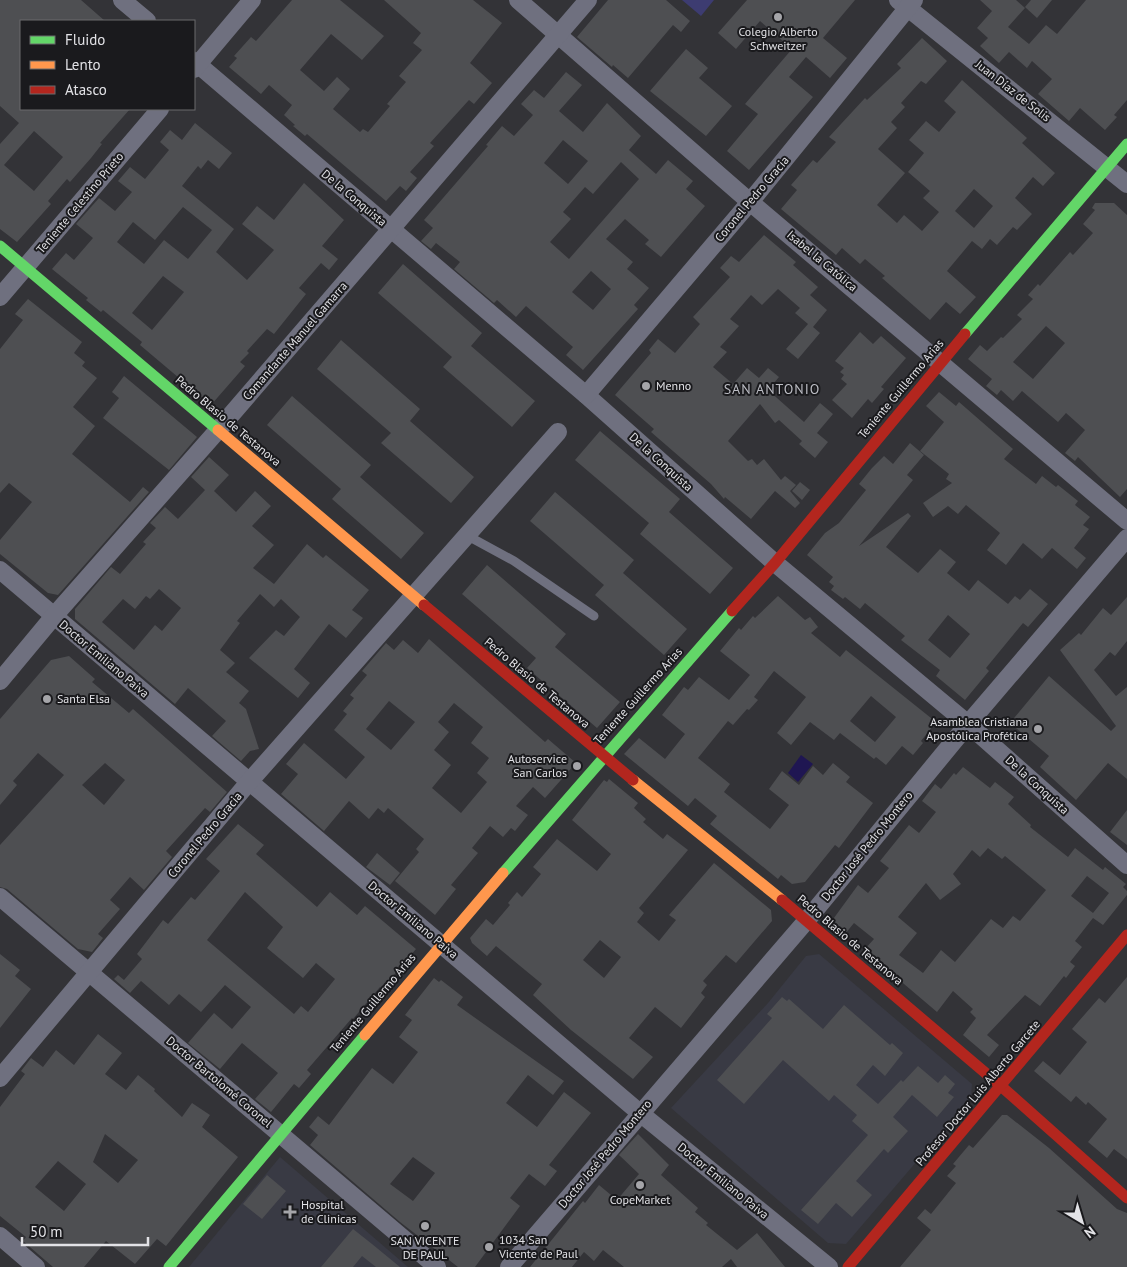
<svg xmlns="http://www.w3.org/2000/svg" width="1127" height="1267" font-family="'PT Sans',sans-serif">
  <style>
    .built { fill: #393a44 }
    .green { fill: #3d3c71 }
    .water { fill: #1f1652 }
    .building { fill: #4e4f52; fill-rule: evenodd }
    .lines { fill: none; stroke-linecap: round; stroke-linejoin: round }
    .lane { stroke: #6f707f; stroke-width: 9 }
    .street { stroke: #6f707f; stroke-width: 18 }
    .fast { stroke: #63d668; stroke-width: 11 }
    .slow { stroke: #ff974d; stroke-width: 11 }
    .jam { stroke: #b3261e; stroke-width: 11 }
    .poi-dot { fill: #a5a5a9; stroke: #1a1a1d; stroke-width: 2 }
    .labels { text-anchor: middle; stroke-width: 4; stroke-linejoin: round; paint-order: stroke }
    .poi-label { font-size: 12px; fill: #e2e2e6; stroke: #1a1a1d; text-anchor: start }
    .street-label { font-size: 12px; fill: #e2e2e6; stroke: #1a1a1d }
    .neighbourhood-label { font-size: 14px; letter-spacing: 1px; fill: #bdbec5; stroke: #1a1a1d }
  </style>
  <rect width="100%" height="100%" fill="#333337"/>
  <g class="built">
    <path d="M819,954L972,1084L971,1098L846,1244L828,1243L671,1108L768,1003L806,956Z"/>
    <path d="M280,1157L408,1267H189Z"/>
  </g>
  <path class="green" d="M682,0H714L701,16Z"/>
  <path class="water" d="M801,755L813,764L798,782L788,773Z"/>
  <g class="building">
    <path d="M0,0H81L105,21H21V109H130L100,143L102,144L91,158L70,182L67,179L48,201L51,204L17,242L0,229V144L19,123L0,106ZM34,131L63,157L34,191L4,165Z"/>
    <path d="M292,0H340L384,36L362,60L331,34L300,70L324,91L337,77L350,89L333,109L360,132L363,129L368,132L390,106L387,104L406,82L399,76L422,50L413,43L421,33L384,0H473L502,23L470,63L492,83L474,104L469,100L430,143L434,146L410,172L417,178L406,191L400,186L386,201L307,134L305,136L293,126L295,125L284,115L292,105L269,85L261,94L229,67L237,58L234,56L251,37L256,41Z"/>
    <path d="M608,0H666L690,21L681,32L673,25L628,78L613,65L612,67L577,37Z"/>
    <path d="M747,0H855L823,38L847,58L830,78L806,57L789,77L813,97L749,170L727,151L758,114L745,104L792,49L760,21L736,49L718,33Z"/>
    <path d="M980,0H1016L1025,8L1008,27L1029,44L1046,25L1057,34L1086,0H1127V100L1114,115L1117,117L1105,130L1080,108L1069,121L1038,94L1052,79L1032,61L1027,68L1009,52L999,63L980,46L988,38L977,28L992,11Z"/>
    <path d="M1031,0H1052L1037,18L1025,7Z"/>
    <path d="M922,38L947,61L926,84L921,81L901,103L905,107L891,122L897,128L878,149L905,173L877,205L897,223L904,215L922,231L939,212L923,198L930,191L908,172L924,153L909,140L926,121L939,132L956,112L944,101L962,80L1027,138L1022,143L1055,173L1043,186L1033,177L1015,198L1032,214L1017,230L1013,227L997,245L990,239L982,249L972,241L947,271L976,297L960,314L946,302L930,320L882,278L885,276L865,259L860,264L842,248L836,255L781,209L797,190L791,185L813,160L817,163L836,142L829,137L865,98L867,100L901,68L897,64ZM974,189L993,206L974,228L955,211Z"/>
    <path d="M686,49L708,68L699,78L732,106L706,136L650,91Z"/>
    <path d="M566,72L582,85L559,111L583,132L607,103L641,136L629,150L656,174L668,160L693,181L686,189L705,206L661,257L645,244L649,240L625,219L606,239L633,262L627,269L649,288L634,305L638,309L583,370L566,355L573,347L526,306L516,317L497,300L494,303L454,269L460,262L436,243L431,249L421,241L433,228L424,220L488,146L486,145L502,126L514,136L533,115L521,104L534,90L544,98ZM563,140L588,161L568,184L544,163ZM621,162L639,179L569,259L550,242L571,219L563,212L585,187L593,194ZM591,271L611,289L593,310L572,292Z"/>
    <path d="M195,123L232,153L219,169L208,160L201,169L198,166L182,186L234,229L216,252L247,280L274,250L242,224L257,206L274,220L304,183L344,220L322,246L338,259L329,270L321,263L299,288L306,294L274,334L267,329L247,351L249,353L240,362L245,366L211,405L140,345L142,342L103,310L101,312L86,300L88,298L52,269L66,253L74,260L93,238L76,224L99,198L115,211L132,192L118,181L130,167L145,179L169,150L160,142L170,130L182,140ZM183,207L212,230L188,259L164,240L144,264L117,242L133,222L155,240ZM163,276L184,292L152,330L132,313Z"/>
    <path d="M1095,203H1114L1127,215V489L1120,497L1078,457L1075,461L1065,453L1085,430L1066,413L1058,422L1022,391L1013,401L1001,390L997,395L986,386L992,379L968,359L980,345L987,351L1001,337L1003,338L1022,319L1017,315L1033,299L1028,295L1038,284L1040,286L1070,252L1073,255L1093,233L1083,224L1095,210L1092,208ZM1046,326L1065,343L1033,379L1013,362Z"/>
    <path d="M764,235L796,262L793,265L818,287L810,295L827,310L813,327L820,333L798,359L786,349L808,324L795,313L800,308L778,289L762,305L751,295L730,319L739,326L720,347L727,352L713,367L733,384L747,368L759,378L768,368L779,377L768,390L804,422L820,403L833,414L817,433L828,442L815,458L799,444L802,441L779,420L775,423L760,404L728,441L748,461L752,459L757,465L764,459L781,480L785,476L796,485L790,491L800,503L795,508L775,491L751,519L725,497L724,499L711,484L651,432L654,429L615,395L651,353L649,350L658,339L675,353L700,324L693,317L730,277L720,268L731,256L739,262Z"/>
    <path d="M403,264L482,333L471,346L535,401L512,427L443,367L452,357L378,293Z"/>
    <path d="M28,299L82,342L74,353L85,362L82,366L97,378L73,407L95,426L72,454L130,502L143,487L149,492L58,595L48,593L0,554V540L32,502L9,483L0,493V349L23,320L15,314Z"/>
    <path d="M860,332L873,344L881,336L906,358L881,387L884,389L872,403L868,399L852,418L832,400L847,384L841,379L844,375L840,372L844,368L835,361Z"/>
    <path d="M341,340L420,409L410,421L474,477L451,503L381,443L391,433L317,369Z"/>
    <path d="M124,376L197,437L169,470L103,418L119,398L112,392Z"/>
    <path d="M939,392L956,406L959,402L1013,449L1004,459L1036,484L1042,476L1056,487L1058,485L1078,501L1075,505L1090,517L1083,525L1089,529L1074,548L1086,558L1077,569L1052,548L1042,559L1023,543L1006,565L987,550L1000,533L966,505L958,514L948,506L933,517L923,503L952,483L946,479L949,474L920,451L944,422L926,406Z"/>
    <path d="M292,396L371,465L360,477L424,533L401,559L332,499L341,489L267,425Z"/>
    <path d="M600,431L680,499L669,512L733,568L710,594L640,534L649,523L575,460Z"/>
    <path d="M910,443L924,455L907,475L913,480L859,546L908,513L911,516L886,547L918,573L940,549L956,562L947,573L969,591L978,580L1008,604L1015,596L1020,600L1030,589L1048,604L1028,627L1023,623L986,668L989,671L965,700L936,676L940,670L901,640L905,636L893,626L865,603L860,609L845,597L843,599L831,590L834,586L829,582L833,577L807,555L825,533L839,523L866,490L859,484L872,468L884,456L893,464ZM948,615L970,634L950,658L928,640Z"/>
    <path d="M209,457L229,475L214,491L236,512L255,491L271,506L252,526L274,545L253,568L274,584L307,544L323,558L326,555L369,590L352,610L363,618L346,638L329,624L294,669L310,683L298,698L249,658L276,630L284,636L300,617L281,599L274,607L260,594L237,621L240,623L220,650L235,663L226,672L249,691L239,703L246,709L259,749L250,751L241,761L212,736L226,721L188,688L175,704L75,619V609L111,567L120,574L146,544L143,542L156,528L150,523L165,507L178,519L205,490L191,477ZM159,589L181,608L162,631L155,625L134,650L102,622L123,599L135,609L146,596L150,599Z"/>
    <path d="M800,482L810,490L802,500L792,491Z"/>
    <path d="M555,492L634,560L623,573L687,629L664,655L595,595L604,585L530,521Z"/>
    <path d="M487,565L566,634L555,647L620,702L597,728L527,668L536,658L462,594Z"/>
    <path d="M778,596L805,620L810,617L818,627L811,633L840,657L846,650L936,722L921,741L923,743L913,755L902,746L886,765L876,757L874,759L840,733L834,740L810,722L791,745L777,733L806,697L774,671L754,697L758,700L749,710L747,709L733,725L728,721L698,758L730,784L724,792L770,829L789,805L769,789L782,771L799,785L813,766L823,775L833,763L850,777L846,782L873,803L839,848L835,845L805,882L792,884L781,875L778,879L710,824L717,816L695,798L688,806L624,754L639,738L665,759L685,734L662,715L684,687L688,690L699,677L729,700L750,675L720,651L739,628L741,630L753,616L755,618ZM871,696L896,717L875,742L850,721Z"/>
    <path d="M1127,597V641L1115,656L1110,652L1094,670L1116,696L1127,687V779L1108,763L1076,800L1040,767L1049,756L1010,723L1049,676L1111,731L1116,726L1060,650L1079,633L1081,635L1103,608L1111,615Z"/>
    <path d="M429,639L545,742L548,739L576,763L545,798L533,787L516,806L528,815L515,831L511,828L503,837L490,826L472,848L478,853L451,885L456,889L435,915L395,881L419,852L416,849L424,839L388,808L384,813L378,808L369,819L349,801L324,831L281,794L298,774L286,764L304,743L346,779L365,757L334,730L347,714L343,711L354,698L350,695L367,675L362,671L386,643L394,650L403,640L418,653ZM389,701L415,722L391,750L366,729ZM454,703L483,727L471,743L489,758L477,773L487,782L461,813L432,788L451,765L434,750L449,732L438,722Z"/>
    <path d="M69,656L95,679L92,682L129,713L133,709L227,792L210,812L205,808L166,851L172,857L144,890L130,877L110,900L120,909L98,934L103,938L92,952L78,949L7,889L0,887V845L64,775L38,753L13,781L17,785L0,805V719L51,660ZM105,763L125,780L104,805L82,785Z"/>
    <path d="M963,767L990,788L995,782L1014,797L1008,804L1031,825L1030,827L1068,857L1075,848L1103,870L1105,867L1126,884L1123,887L1127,891V895L1103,925L1093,918L1075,941L1082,947L1070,962L1075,966L1066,978L1064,976L1040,1006L1025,995L987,1035L999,1045L989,1057L963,1035L976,1018L970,1012L973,1009L953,991L937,1012L864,950L874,939L854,923L845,934L831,922L858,885L868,893L889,868L880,861L909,825L919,833L936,812L922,801L935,784L941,789L954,773L956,775ZM988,848L1002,859L1005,856L1046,890L1020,921L1013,916L1003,928L991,919L955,962L941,950L923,973L899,955L917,933L898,917L926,883L940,900L961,884L953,874L972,850L980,857ZM1087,876L1109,893L1093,913L1071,896Z"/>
    <path d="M609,779L638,803L634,808L646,819L643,822L663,839L667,834L688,850L639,908L644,913L637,922L659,941L676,920L669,915L714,863L771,910L772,921L736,963L726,955L703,981L707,985L701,993L705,997L681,1028L655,1007L629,1038L653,1057L633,1079L571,1030L533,995L542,984L496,946L487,956L472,943L470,938L486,919L493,925L510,905L508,903L517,892L522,897L541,874L533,867L557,839L597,871L611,854L572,820L604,780L607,782ZM600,940L621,957L604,978L583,960Z"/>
    <path d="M1127,810V845L1110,832Z"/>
    <path d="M238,824L264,845L256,854L317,907L330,892L357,915L365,906L416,949L382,989L380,987L353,1019L352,1018L307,1070L311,1074L299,1088L294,1084L271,1112L255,1099L278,1073L242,1043L220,1069L188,1043L214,1013L232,1029L251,1007L225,985L201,1012L179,994L169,1005L141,981L130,993L114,979L118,975L124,980L142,959L137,954L163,920L168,924L191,897L195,900L220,871L206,859ZM245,892L283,927L267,948L303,978L316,963L335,979L308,1012L301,1006L294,1014L207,940Z"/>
    <path d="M377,853L400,873L390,885L366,867Z"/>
    <path d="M0,954L20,970L15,976L31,989L0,1028Z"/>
    <path d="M1127,977V1159L1114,1149L1107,1158L1088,1142L1107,1119L1088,1102L1086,1105L1076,1096L1071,1102L1034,1071L1043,1061L1060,1075L1087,1042L1072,1029L1099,998L1105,1003Z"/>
    <path d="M434,978L439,982L441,980L463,997L457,1005L564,1081L553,1095L528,1075L506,1103L537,1127L564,1092L591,1113L549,1165L557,1171L545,1186L529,1174L510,1198L520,1206L475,1267H458L400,1222L310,1145L318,1135L309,1127L318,1116L329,1125L372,1068L393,1084L418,1052L399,1037L412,1020L405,1015ZM413,1157L435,1173L413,1201L390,1184Z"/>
    <path d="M782,997L787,1001L789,999L823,1029L844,1005L890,1045L892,1043L903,1053L885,1076L873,1065L856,1085L878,1104L901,1080L903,1082L918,1066L938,1083L945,1075L955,1084L948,1093L954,1097L937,1117L912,1095L893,1117L908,1131L888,1153L884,1149L856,1181L872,1195L852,1217L836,1203L818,1224L801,1210L868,1135L852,1121L857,1115L834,1095L829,1101L783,1060L744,1104L717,1080L772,1018L767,1014Z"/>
    <path d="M98,1034L122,1053L105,1074L126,1090L138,1075L155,1089L154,1091L182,1117L192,1103L210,1115L202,1127L238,1157L166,1246L157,1239L135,1264L106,1241L84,1267H53L23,1241L26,1237L0,1216V1107L25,1074L21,1071L31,1058L43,1067L56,1050L74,1065ZM105,1134L138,1160L118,1183L93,1162ZM58,1161L86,1184L64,1211L35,1187Z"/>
    <path d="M1002,1115H1007L1049,1148L1117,1209L1127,1213V1267H900L931,1230L917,1218L925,1209L931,1214L956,1183L947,1176L956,1166L953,1164L969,1145L973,1148Z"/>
    <path d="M638,1134L669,1165L661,1175L698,1208L695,1212L708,1223L706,1225L737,1250L757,1233L785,1267H737L731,1259L722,1267H624L603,1250L594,1261L584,1252L572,1267H530L583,1201L585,1203L599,1185L617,1200L639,1174L619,1155Z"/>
    <path d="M267,1175L286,1191L262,1219L243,1204Z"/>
    <path d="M353,1229L372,1244L400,1267H376L362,1256L353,1267H321Z"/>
  </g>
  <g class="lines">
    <path class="lane" d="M468,536L514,561L594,616"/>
    <g class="street">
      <path d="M122,0L147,21"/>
      <path d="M518,0L750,202L1127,521"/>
      <path d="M898,0L1127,184"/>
      <path d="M194,61L586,395L775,563L968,724L1127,865"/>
      <path d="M194,69L252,0"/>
      <path d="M0,297L160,109"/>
      <path d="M586,395L750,202L914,0"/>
      <path d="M0,570L640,1113L829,1267"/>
      <path d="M0,681L54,616L218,430L588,0"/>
      <path d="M0,897L437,1267"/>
      <path d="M0,1078L249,782L558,432"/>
      <path d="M0,1236L36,1267"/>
      <path d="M509,1267L807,920L968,724L1127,538"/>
    </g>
    <g class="fast">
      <path d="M0,246L218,430"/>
      <path d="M965,334L1127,144"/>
      <path d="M503,873L732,611"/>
      <path d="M169,1267L365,1035"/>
    </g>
    <g class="slow">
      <path d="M218,430L424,605"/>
      <path d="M633,780L782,900"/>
      <path d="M365,1035L503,873"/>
    </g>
    <g class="jam">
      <path d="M424,605L633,780"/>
      <path d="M732,611L775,563L965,334"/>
      <path d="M782,900L1002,1087L1127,1198"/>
      <path d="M848,1267L1127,935"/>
    </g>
  </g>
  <g class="poi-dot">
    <circle cx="778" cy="17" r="5"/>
    <circle cx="646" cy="386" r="5"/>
    <circle cx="47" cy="699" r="5"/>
    <circle cx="1038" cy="729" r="5"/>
    <circle cx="577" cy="766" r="5"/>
    <circle cx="640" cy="1185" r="5"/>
    <path d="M287.5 1204.5h5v5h5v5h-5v5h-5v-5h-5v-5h5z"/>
    <circle cx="425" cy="1226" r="5"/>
    <circle cx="489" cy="1247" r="5"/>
  </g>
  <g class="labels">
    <g class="poi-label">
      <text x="778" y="36" text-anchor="middle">Colegio Alberto<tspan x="778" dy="14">Schweitzer</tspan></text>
      <text x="656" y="390">Menno</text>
      <text x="57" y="703">Santa Elsa</text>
      <text x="1028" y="726" text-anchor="end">Asamblea Cristiana<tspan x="1028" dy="14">Apostólica Profética</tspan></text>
      <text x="567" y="763" text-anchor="end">Autoservice<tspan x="567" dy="14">San Carlos</tspan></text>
      <text x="640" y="1204" text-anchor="middle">CopeMarket</text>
      <text x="301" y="1209">Hospital<tspan x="301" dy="14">de Clinicas</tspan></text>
      <text x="499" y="1244">1034 San<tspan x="499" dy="14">Vicente de Paul</tspan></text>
      <text x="425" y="1245" text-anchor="middle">SAN VICENTE<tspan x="425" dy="14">DE PAUL</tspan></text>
    </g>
    <g class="street-label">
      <text transform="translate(1013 91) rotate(38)" y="4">Juan Díaz de Solis</text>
      <text transform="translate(354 198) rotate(40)" y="4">De la Conquista</text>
      <text transform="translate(752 199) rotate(-50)" y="4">Coronel Pedro Gracia</text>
      <text transform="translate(80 203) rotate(-50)" y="4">Teniente Celestino Prieto</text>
      <text transform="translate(822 261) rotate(40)" y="4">Isabel la Católica</text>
      <text transform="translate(295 341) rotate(-49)" y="4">Comandante Manuel Gamarra</text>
      <text transform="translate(901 389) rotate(-50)" y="4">Teniente Guillermo Arias</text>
      <text transform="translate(228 421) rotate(40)" y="4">Pedro Blasio de Testanova</text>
      <text transform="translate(661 462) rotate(42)" y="4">De la Conquista</text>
      <text transform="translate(104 659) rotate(40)" y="4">Doctor Emiliano Paiva</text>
      <text transform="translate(537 683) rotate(40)" y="4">Pedro Blasio de Testanova</text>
      <text transform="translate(638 696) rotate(-48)" y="4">Teniente Guillermo Arias</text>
      <text transform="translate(1037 785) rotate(42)" y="4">De la Conquista</text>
      <text transform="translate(205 835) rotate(-50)" y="4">Coronel Pedro Gracia</text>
      <text transform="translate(867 846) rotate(-51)" y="4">Doctor José Pedro Montero</text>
      <text transform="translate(413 920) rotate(40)" y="4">Doctor Emiliano Paiva</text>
      <text transform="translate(850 940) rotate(40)" y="4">Pedro Blasio de Testanova</text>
      <text transform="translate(373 1003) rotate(-50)" y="4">Teniente Guillermo Arias</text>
      <text transform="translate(219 1082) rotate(40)" y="4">Doctor Bartolomé Coronel</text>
      <text transform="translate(978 1093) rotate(-50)" y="4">Profesor Doctor Luis Alberto Garcete</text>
      <text transform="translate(605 1154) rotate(-50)" y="4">Doctor José Pedro Montero</text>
      <text transform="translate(723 1181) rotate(39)" y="4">Doctor Emiliano Paiva</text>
    </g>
    <g class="neighbourhood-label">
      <text x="772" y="394">SAN ANTONIO</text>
    </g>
  </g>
  <rect x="20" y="20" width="175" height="90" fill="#1a1a1d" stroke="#6a6a6d"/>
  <rect x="30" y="36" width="25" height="8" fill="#63d668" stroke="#6a6a6d"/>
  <text x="65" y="45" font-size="15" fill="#e2e2e6">Fluido</text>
  <rect x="30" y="61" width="25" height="8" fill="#ff974d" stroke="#6a6a6d"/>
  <text x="65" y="70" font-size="15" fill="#e2e2e6">Lento</text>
  <rect x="30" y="86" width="25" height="8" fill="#b3261e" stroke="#6a6a6d"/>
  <text x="65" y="95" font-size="15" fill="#e2e2e6">Atasco</text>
  <g transform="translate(1082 1222) rotate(142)" stroke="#1a1a1d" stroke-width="4" paint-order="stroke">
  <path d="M0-4L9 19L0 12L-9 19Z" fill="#e2e2e6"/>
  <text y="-8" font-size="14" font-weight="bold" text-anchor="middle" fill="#e2e2e6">N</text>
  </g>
  <path d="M22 1237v8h126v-8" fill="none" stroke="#e2e2e6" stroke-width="2.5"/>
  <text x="30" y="1237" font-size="15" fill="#e2e2e6" stroke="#1a1a1d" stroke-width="4" paint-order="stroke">50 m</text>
</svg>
